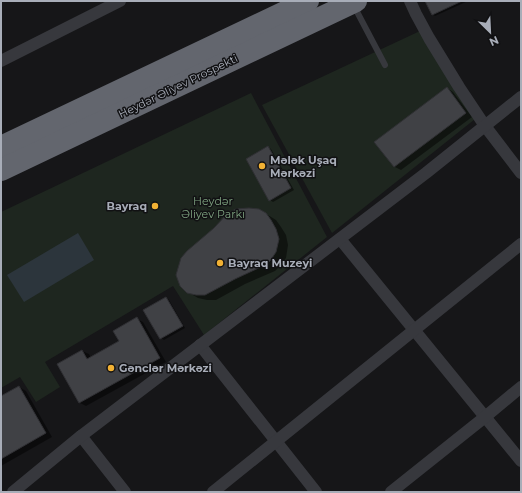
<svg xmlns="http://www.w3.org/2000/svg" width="522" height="493" font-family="Montserrat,sans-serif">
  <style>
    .green { fill: #1e261f }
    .water { fill: #2c353c }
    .shadow { fill: #0007 }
    .building { fill: #404145; stroke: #303034 }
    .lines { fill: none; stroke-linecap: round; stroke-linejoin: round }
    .lane { stroke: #37383d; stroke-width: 6 }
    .street { stroke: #37383d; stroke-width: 12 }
    .highway { stroke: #63666e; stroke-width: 22 }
    .poi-dot { fill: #f2b134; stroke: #111113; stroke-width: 1.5 }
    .labels { text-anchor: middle; stroke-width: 3; stroke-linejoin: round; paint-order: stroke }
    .street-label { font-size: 11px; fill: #a8adb8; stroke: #111113 }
    .poi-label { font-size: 11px; font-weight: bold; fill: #a8adb8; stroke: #111113; text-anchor: start }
    .park-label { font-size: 11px; fill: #7fa381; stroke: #111113 }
  </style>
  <rect width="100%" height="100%" fill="#161618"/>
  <g class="green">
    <path d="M420,31L475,119L332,233L262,105Z"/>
    <path d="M251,93L327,237L204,335L173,286L45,362L60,387L36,402L20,377L1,388V212Z"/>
  </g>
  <path class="water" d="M78,233L94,260L24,302L7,275Z"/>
  <g class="shadow">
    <path d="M426,1H468L435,16L432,14Z"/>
    <path d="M447,88L453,92L472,117L401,170L395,167Z"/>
    <path d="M268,147L271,149L294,190L273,202L270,200Z"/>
    <path d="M258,209L276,220L281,227L286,235L288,245L286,258L280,266L275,271L245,284L216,300H207L198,298L188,292Z"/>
    <path d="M166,298L169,300L185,328L164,340L161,338Z"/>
    <path d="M137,319L143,322L166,362L86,406L80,403L58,364L82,351L89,354L91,358L121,341Z"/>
    <path d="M19,387L26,391L52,437L1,466V397Z"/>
  </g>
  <g class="building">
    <path d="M425,1H462L432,15Z"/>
    <path d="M447,87L466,113L394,167L374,142Z"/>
    <path d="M268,146L291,188L269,201L246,159Z"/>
    <path d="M249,208L259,209L266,213L271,220L276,229L279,239L276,252L270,261L265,265L235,279L205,295H196L187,293L180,286L176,275L181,258L187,251L214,228L228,213L236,209Z"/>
    <path d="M166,297L183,326L160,339L143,310Z"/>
    <path d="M137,317L160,358L79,403L57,364L82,350L87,359L119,341L113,331Z"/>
    <path d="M19,386L46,433L1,459V396Z"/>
  </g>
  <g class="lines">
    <path class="lane" d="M354,6L385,65"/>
    <g class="street">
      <path d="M410,1L416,14L429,38L459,87L485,126L521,173"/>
      <path d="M1,61L120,1"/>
      <path d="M340,239L521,461"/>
      <path d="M200,345L316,492"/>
      <path d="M81,436L125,492"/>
      <path d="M13,492L81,436L426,173L521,97"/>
      <path d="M213,492L521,244"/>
      <path d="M391,492L485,417L521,387"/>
    </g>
    <g class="highway">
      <path d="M1,147L308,1"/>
      <path d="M1,170L356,1"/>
    </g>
  </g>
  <g class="poi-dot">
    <circle cx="262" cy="166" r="4"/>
    <circle cx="155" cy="206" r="4"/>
    <circle cx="220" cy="263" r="4"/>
    <circle cx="111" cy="368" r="4"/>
  </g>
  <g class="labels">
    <g class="street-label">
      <text transform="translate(178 86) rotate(-26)" y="4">Heydər Əliyev Prospekti</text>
    </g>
    <g class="poi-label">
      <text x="270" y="164">Mələk Uşaq<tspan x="270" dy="13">Mərkəzi</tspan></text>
      <text x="147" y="210" text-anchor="end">Bayraq</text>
      <text x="228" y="267">Bayraq Muzeyi</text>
      <text x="119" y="372">Gənclər Mərkəzi</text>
    </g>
    <g class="park-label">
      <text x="213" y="205">Heydər<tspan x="213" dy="13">Əliyev Parkı</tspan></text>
    </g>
  </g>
  <rect width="522" height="493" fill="none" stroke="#a8adb8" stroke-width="4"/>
  <g transform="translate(490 32) rotate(156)" stroke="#111113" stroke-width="3" paint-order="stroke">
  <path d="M0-3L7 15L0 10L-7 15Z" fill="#a8adb8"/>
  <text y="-6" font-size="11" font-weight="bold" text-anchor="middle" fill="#a8adb8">N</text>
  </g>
</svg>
